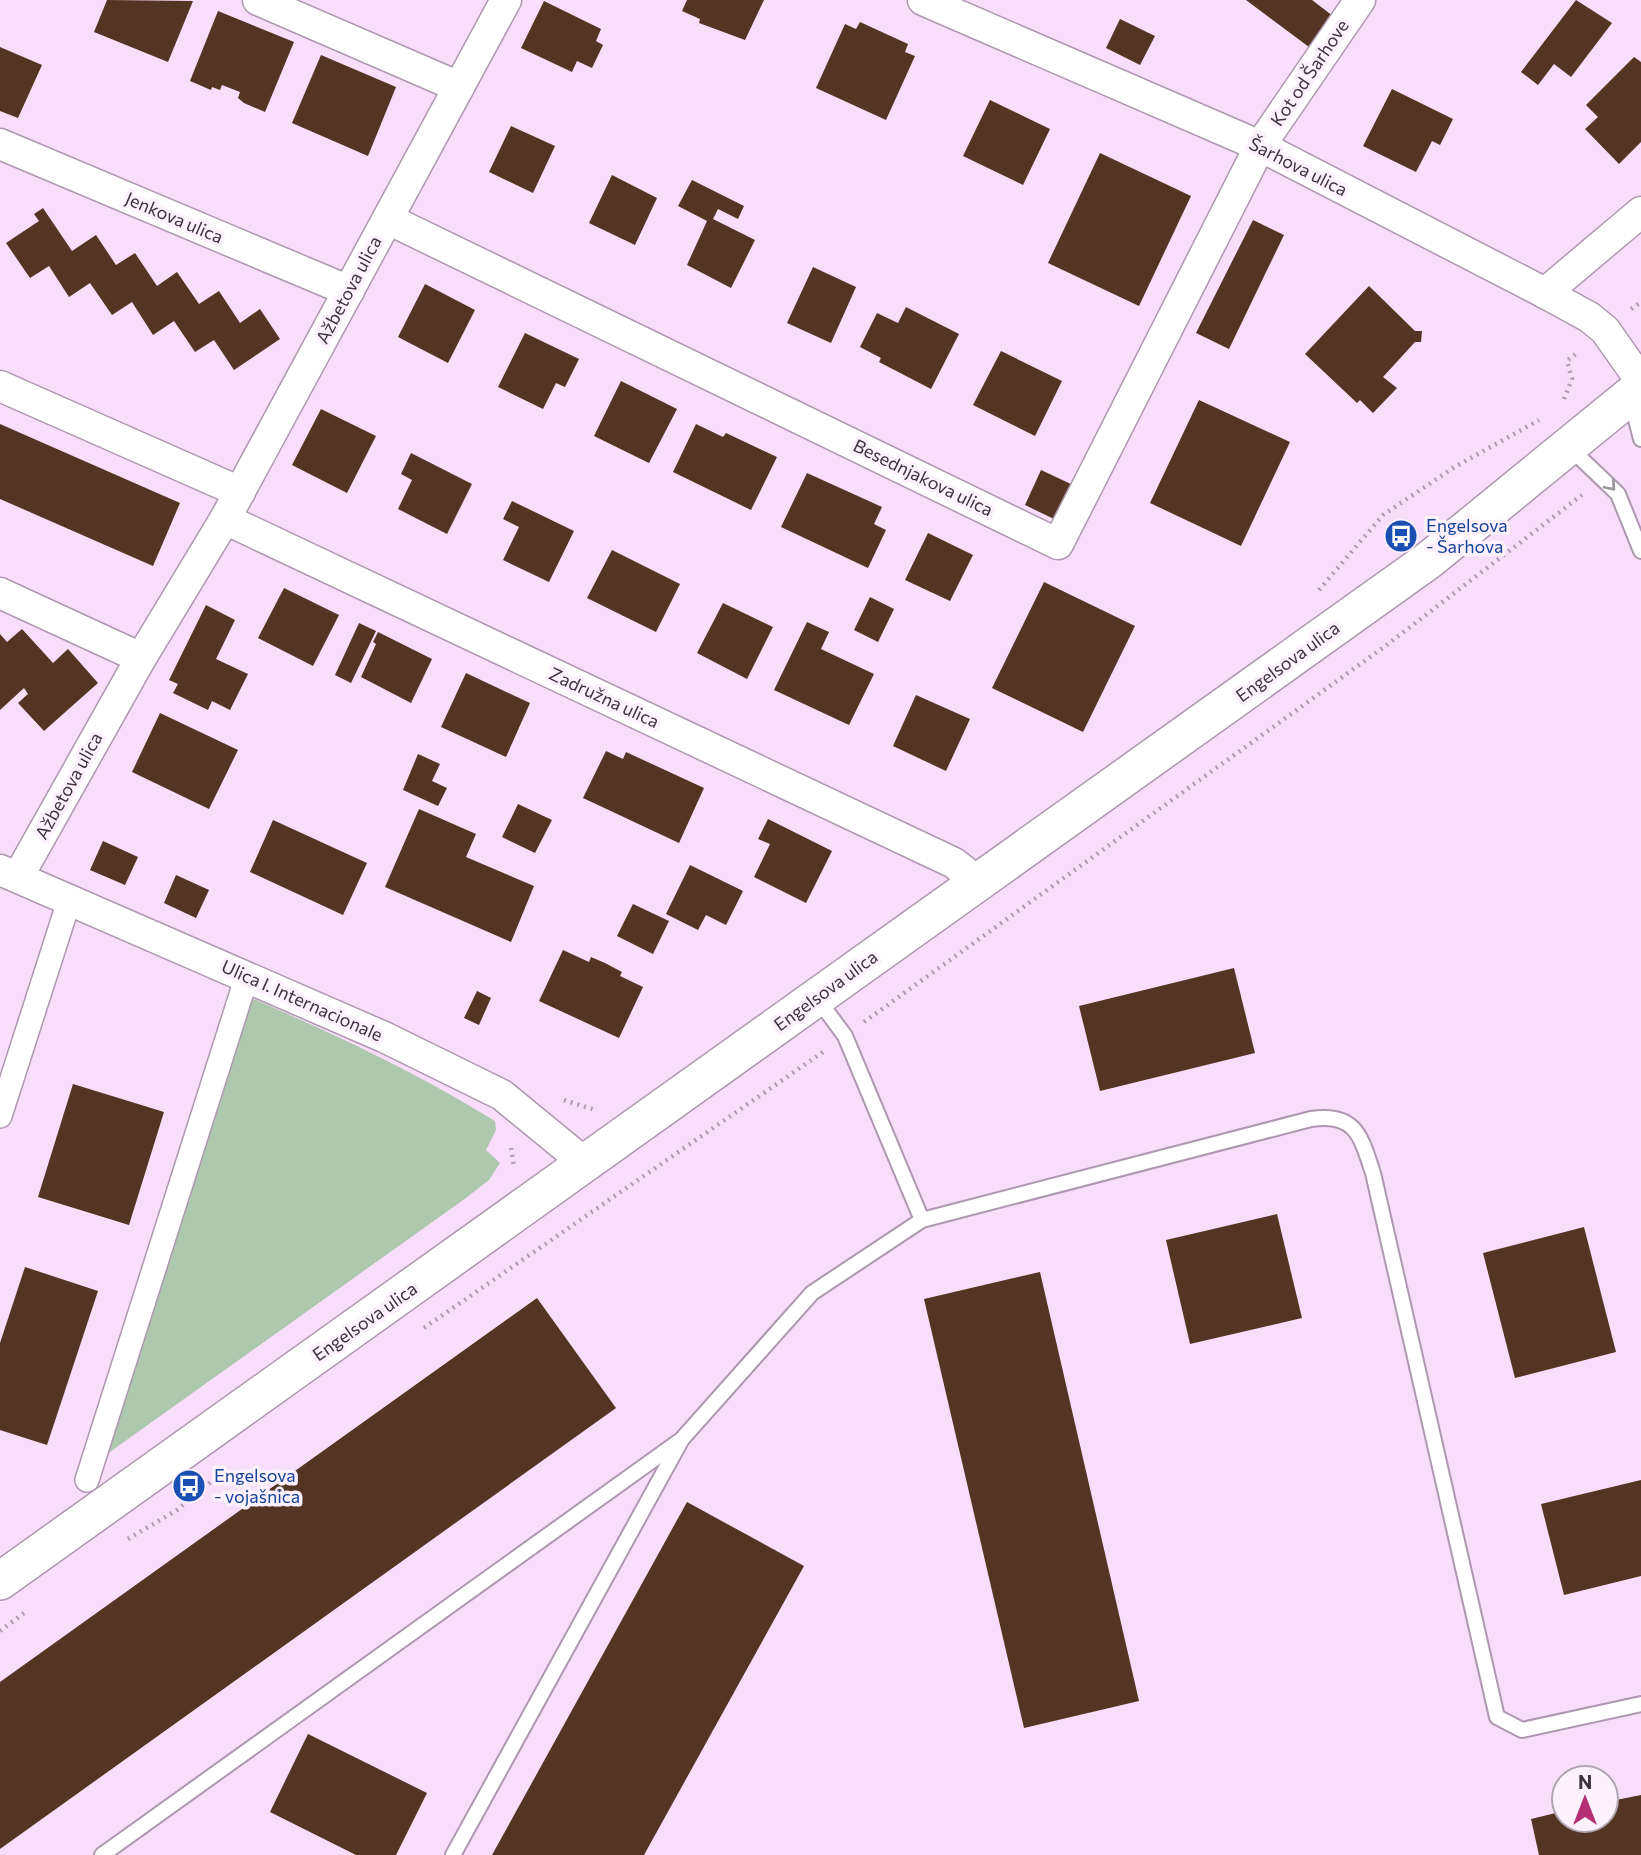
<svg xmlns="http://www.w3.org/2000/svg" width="1641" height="1855" font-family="Commissioner,sans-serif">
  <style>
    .green { fill: #adc8af }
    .building { fill: #543422 }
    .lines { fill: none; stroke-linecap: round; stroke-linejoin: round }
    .service-casing { stroke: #ae97b0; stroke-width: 18 }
    .pedestrian-casing { stroke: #ae97b0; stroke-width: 26 }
    .minor-casing { stroke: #ae97b0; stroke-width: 33 }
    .tertiary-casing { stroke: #ae97b0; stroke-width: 40 }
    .path { stroke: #af9cb1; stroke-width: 4.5; stroke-dasharray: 2 5; stroke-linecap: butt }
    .service { stroke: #fff; stroke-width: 14 }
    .pedestrian { stroke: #fff; stroke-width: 23 }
    .minor { stroke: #fff; stroke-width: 30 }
    .tertiary { stroke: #fff; stroke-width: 37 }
    .oneway { stroke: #9e999e }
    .labels { text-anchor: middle; stroke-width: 7; stroke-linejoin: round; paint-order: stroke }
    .street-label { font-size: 18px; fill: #3d333e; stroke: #fcf1fc }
    .transit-label { font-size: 18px; fill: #164399; stroke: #fcf1fc; text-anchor: start }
  </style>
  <rect width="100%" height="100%" fill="#f8defa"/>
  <path class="green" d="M247,996C336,1035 412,1070 495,1121L496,1130L486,1150L500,1163L489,1180L466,1198L100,1459Z"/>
  <g class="building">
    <path d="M107,0L193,1L168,62L94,32Z"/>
    <path d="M687,0H764L745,40L699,23L700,19L682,11Z"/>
    <path d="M1246,0H1312L1333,16L1309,47Z"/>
    <path d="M1576,0L1612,23L1571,77L1554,64L1538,85L1521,72Z"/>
    <path d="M544,1L601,29L596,41L603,45L592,68L577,61L572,72L521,48Z"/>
    <path d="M218,11L294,42L265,112L244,103L238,98L240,92L222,85L220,90L212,87L211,90L190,81Z"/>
    <path d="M1120,19L1155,36L1140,65L1106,48Z"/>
    <path d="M860,22L908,44L905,52L915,56L886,120L816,88L845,24L856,29Z"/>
    <path d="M0,47L42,65L18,118L0,111Z"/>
    <path d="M321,55L396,87L368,156L292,123Z"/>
    <path d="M1634,57L1641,62V142L1619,164L1585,129L1598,117L1586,105Z"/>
    <path d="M1392,89L1453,119L1440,145L1432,141L1416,172L1363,146Z"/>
    <path d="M990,100L1050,129L1023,185L963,156Z"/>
    <path d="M511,126L555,146L533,193L489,172Z"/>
    <path d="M1100,153L1191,196L1139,306L1048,263Z"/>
    <path d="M612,175L657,198L635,245L589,223Z"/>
    <path d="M692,180L744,206L738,219L718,209L713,219L755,240L731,288L687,265L707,221L678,206Z"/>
    <path d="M43,208L72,251L96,235L116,265L135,253L157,286L177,272L199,304L219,291L240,323L260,309L280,339L234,370L214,340L195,352L174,321L153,335L132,302L112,315L90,283L69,297L49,266L30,278L6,243L39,221L34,214Z"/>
    <path d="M1253,220L1284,235L1229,349L1196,333Z"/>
    <path d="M813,267L856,287L831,343L787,323Z"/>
    <path d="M425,284L475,310L448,363L398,337Z"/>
    <path d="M1369,286L1415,331H1422L1421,342H1415L1383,377L1397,388L1373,413L1360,400L1357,403L1305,354Z"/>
    <path d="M906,307L959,334L931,389L879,362L881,358L860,347L877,313L898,323Z"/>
    <path d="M525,333L579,359L565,387L556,383L543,409L498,387Z"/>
    <path d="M1001,351L1062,381L1035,436L973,405Z"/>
    <path d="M621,381L677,409L649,463L594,436Z"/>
    <path d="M1199,400L1290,442L1241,546L1150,503Z"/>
    <path d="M321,409L376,436L347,493L292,465Z"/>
    <path d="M0,424L180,503L153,566L0,499Z"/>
    <path d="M696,424L723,437L726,433L777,457L751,510L673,472Z"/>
    <path d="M411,453L472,484L447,534L398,509L412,480L401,474Z"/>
    <path d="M1041,470L1073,485L1056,520L1025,505Z"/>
    <path d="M807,473L882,507L874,524L886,530L868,568L781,527Z"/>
    <path d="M512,501L574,531L549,582L503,560L519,527L503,519Z"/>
    <path d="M928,533L973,555L950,601L905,580Z"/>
    <path d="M612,550L680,584L656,632L587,598Z"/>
    <path d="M1044,582L1135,626L1083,732L992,688Z"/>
    <path d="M284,588L339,615L313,666L258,638Z"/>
    <path d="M870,597L894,609L878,642L854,630Z"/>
    <path d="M723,603L773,627L747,679L697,653Z"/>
    <path d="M206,605L235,620L216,659L248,674L230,710L212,701L208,710L173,693L178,684L169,680Z"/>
    <path d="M807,622L829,632L821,649L874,674L849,725L774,690Z"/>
    <path d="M359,623L376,631L351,683L335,675Z"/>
    <path d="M22,629L53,663L68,649L98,683L44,731L18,703L28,694L24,688L0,710V634L7,642Z"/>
    <path d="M378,632L432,659L411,703L361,677L376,644L373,642Z"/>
    <path d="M466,673L530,703L506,757L441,727Z"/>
    <path d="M916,695L970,719L946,771L893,746Z"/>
    <path d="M160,713L238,750L209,809L132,772Z"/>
    <path d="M606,751L623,759L626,752L704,788L679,843L583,798Z"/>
    <path d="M418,754L440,764L432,781L447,788L438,806L403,790Z"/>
    <path d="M518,804L552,820L535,853L502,837Z"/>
    <path d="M419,809L476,834L466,857L534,886L511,942L385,887Z"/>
    <path d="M768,819L832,851L806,903L754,877L770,844L758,839Z"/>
    <path d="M273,820L367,863L343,915L250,872Z"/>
    <path d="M103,841L138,857L125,885L90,870Z"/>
    <path d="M690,865L743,891L726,925L706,915L698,930L666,914Z"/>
    <path d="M176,875L209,890L196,918L164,903Z"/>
    <path d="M633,904L669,921L653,954L617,936Z"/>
    <path d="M563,950L589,962L591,957L605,963L622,972L620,976L643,987L619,1038L539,1001Z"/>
    <path d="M1234,968L1255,1053L1100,1091L1079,1006Z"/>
    <path d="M477,991L491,998L479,1025L464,1018Z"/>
    <path d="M73,1084L164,1112L129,1225L38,1197Z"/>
    <path d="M1277,1214L1302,1318L1190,1344L1166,1240Z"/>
    <path d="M1584,1227L1616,1352L1515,1378L1483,1253Z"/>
    <path d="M25,1267L98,1291L47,1445L0,1430V1343Z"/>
    <path d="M1040,1272L1139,1701L1024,1728L924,1299Z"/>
    <path d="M537,1298L616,1408L0,1849V1682Z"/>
    <path d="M1641,1480V1576L1564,1595L1541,1504Z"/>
    <path d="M687,1502L804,1566L644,1855H492Z"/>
    <path d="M308,1734L427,1793L396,1855H356L270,1812Z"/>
    <path d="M1641,1795V1855H1539L1531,1819L1564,1811V1820H1606V1802Z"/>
  </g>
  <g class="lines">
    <defs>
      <g id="service">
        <path d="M1631,400L1641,439"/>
        <path d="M1570,448L1618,494L1641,551"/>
        <path d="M922,1220L1311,1119C1356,1112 1361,1137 1373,1173L1497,1717L1522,1730L1641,1704"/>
        <path d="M102,1855L678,1442"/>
        <path d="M453,1855L682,1439L812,1293L922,1220L845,1036L817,998"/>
      </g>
      <g id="pedestrian">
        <path d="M0,1116L69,901"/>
        <path d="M87,1480L247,976"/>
      </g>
      <g id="minor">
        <path d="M258,0L459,87"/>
        <path d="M923,0L1260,146L1545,293L1589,317L1605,330L1641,381"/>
        <path d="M0,144L349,291"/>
        <path d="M388,219L1058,544L1260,146L1360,0"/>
        <path d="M1545,293L1641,212"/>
        <path d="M0,386L240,492"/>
        <path d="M225,519L954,863L979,883"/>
        <path d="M0,593L141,658"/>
        <path d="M0,870L384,1037L502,1095L586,1164"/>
        <path d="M18,877L141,658L225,519L506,0"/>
      </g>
      <path id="tertiary" d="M0,1581L1429,560L1641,387"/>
    </defs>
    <use href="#service" class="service-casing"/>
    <use href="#pedestrian" class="pedestrian-casing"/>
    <use href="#minor" class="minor-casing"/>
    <use href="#tertiary" class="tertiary-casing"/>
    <g class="path">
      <path d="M1631,309L1641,302"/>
      <path d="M1564,399L1572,379L1567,361L1578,352"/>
      <path d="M1319,590L1383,515L1453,468L1539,420"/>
      <path d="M864,1022L1384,647L1582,495"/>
      <path d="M564,1100L595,1110"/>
      <path d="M511,1148L514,1167"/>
      <path d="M424,1328L823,1052"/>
      <path d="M128,1539L177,1510L229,1467"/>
      <path d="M0,1631L24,1613"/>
    </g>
    <use href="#service" class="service"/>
    <use href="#pedestrian" class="pedestrian"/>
    <use href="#minor" class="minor"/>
    <use href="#tertiary" class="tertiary"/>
  </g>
  <defs><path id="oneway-chevron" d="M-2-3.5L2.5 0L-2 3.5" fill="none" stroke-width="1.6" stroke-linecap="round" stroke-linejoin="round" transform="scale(1.75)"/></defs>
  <use class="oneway" href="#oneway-chevron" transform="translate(1611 486) rotate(50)"/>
  <defs>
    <symbol id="bus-disc" viewBox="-11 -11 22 22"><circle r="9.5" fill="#1a4fb4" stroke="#fcf1fc"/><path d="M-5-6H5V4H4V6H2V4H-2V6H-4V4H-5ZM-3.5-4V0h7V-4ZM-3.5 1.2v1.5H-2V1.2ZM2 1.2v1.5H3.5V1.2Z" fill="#fff"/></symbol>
  </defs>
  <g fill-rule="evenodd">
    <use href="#bus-disc" x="1382" y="517" width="38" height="38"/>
    <use href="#bus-disc" x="170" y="1467" width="38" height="38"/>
  </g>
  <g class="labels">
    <g class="street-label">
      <text transform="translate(1310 73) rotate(-56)" y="6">Kot od Šarhove</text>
      <text transform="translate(1298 167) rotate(27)" y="6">Šarhova ulica</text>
      <text transform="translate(174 218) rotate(23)" y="6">Jenkova ulica</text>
      <text transform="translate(349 290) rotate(-62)" y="6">Ažbetova ulica</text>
      <text transform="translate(923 478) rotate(26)" y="6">Besednjakova ulica</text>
      <text transform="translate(1288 662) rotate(-36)" y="6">Engelsova ulica</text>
      <text transform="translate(604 698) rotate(25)" y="6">Zadružna ulica</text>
      <text transform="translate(69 786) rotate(-61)" y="6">Ažbetova ulica</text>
      <text transform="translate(826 991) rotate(-36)" y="6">Engelsova ulica</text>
      <text transform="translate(302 1001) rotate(24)" y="6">Ulica I. Internacionale</text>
      <text transform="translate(365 1322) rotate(-35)" y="6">Engelsova ulica</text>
    </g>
    <g class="transit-label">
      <text x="1426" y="532">Engelsova<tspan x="1426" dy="21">- Šarhova</tspan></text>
      <text x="214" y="1482">Engelsova<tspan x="214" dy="21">- vojašnica</tspan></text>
    </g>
  </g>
  <g transform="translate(1585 1799)"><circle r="33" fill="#fcf1fc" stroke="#b0a5b0" stroke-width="2"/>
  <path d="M0-5L12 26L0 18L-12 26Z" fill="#b42f75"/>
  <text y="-10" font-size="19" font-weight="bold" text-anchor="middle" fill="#3d333e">N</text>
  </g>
</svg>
